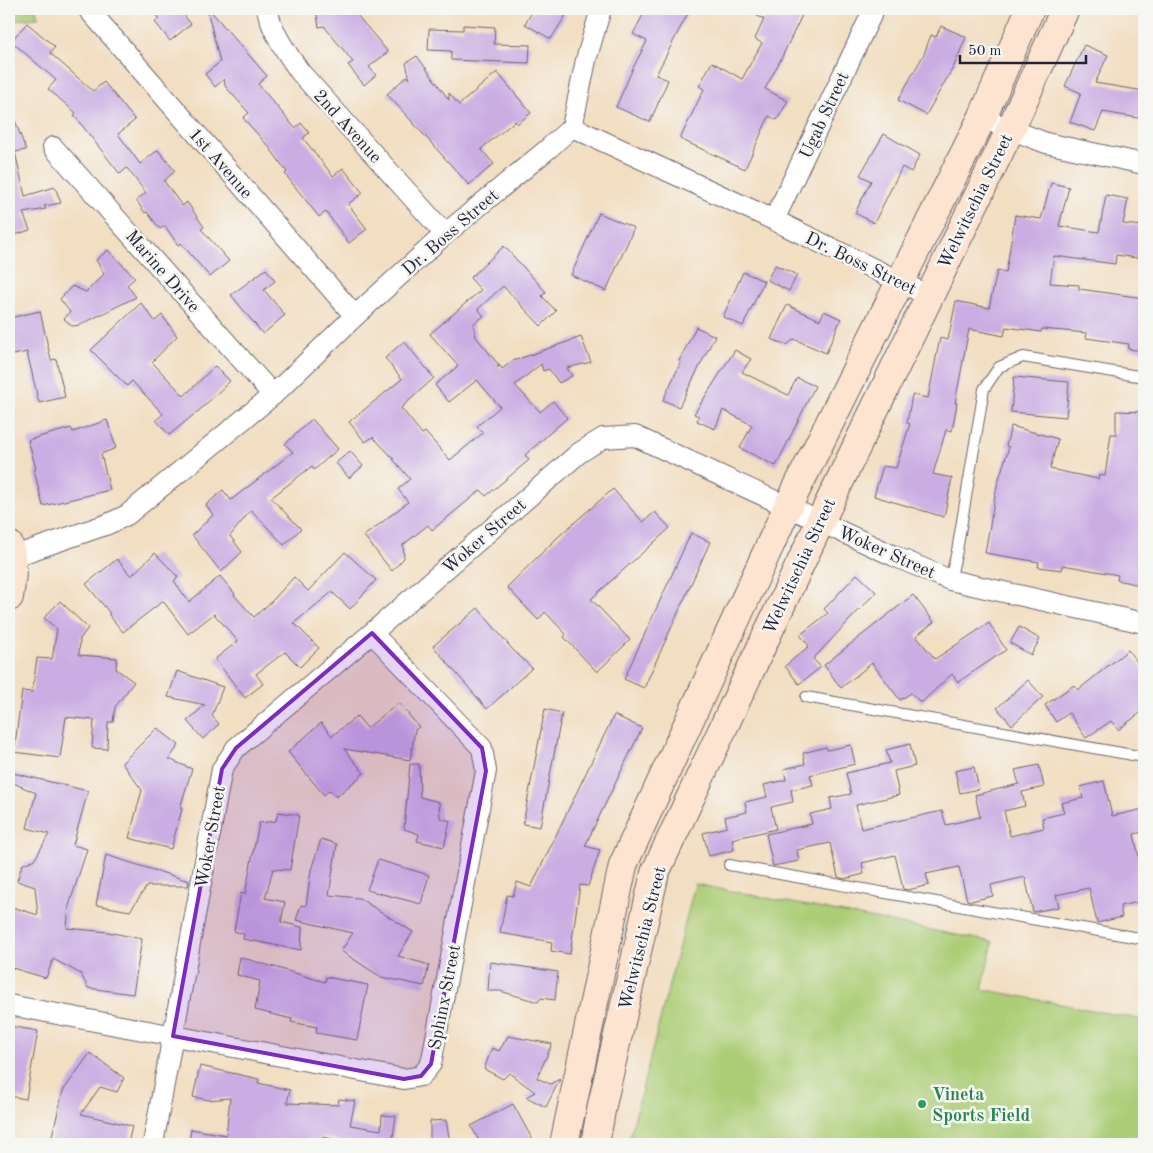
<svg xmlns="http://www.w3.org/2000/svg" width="1153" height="1153" font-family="'Old Standard TT',serif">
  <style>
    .green { fill: #accd76; stroke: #677858 }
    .building { fill: #caaee3 }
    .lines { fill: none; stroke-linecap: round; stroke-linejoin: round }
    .lane-casing { stroke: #6b646a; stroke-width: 12 }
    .street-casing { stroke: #6b646a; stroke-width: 22 }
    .secondary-casing { stroke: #6b646a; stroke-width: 30 }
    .lane { stroke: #fff; stroke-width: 10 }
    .street { stroke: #fff; stroke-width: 20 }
    .secondary { stroke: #fde4d1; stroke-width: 28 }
    .marked { fill: #7b2cbf; fill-opacity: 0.2; stroke: #7b2cbf; stroke-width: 4; stroke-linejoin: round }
    .leisure-dot { fill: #2e9e5b; stroke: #f6f6f2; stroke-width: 2 }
    .labels { text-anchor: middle; stroke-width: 5; stroke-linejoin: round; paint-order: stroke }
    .street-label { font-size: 18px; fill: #22223b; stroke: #f6f6f2 }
    .leisure-label { font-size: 18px; font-weight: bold; fill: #27864d; stroke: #f6f6f2; text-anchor: start }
  </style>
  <rect width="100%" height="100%" fill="#f6f6f2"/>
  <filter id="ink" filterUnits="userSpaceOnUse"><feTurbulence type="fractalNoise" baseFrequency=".02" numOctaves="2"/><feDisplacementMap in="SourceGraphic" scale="10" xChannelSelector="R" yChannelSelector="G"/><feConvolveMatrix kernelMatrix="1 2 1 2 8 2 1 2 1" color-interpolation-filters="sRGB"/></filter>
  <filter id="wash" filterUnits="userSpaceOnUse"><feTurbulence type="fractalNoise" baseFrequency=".0096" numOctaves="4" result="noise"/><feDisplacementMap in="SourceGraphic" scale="20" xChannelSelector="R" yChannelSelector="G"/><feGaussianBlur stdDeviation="1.12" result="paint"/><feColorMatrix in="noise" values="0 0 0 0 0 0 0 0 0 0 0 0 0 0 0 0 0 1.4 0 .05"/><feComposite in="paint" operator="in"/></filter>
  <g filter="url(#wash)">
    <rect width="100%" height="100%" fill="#f2dec1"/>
    <g class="green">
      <path d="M9,9H36L38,18L16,20L9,27Z"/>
      <path d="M695,884L993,942L982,989L1144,1020V1144H628Z"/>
    </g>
    <g id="blocks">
      <g class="building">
        <path d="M151,9H179L191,24L170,41L155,22L159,19Z"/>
        <path d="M207,9H209L267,76L258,84L295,128L301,123L309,133L303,138L333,176L343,168L363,193L348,204L367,229L349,243L326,212L319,217L285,174L287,172L269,147L243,118L249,113L225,86L224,79L215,87L205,74L220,62Z"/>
        <path d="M316,9H356L357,15L388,52L369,67L376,75L364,85L348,65L353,62L324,26L319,27Z"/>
        <path d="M534,9H556L566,15L551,39L525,24Z"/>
        <path d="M646,9H690L656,75L668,80L650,122L616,107L633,68L647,41L633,34Z"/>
        <path d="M743,9H805L780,61L765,89L788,101L777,120L769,116L745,169L680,139L704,89L699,86L712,62L742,79L762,43L755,39L764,19Z"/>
        <path d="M27,23L55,47L50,53L93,91L104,82L135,120L118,134L140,164L158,150L175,171L164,181L182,206L187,202L204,227L201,229L229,261L210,277L181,243L178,245L165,226L160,229L147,212L145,213L136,200L146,193L127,168L120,174L74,115L76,113L48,89L56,80L11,41Z"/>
        <path d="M463,25L495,27L494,44L530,45L529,63L451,60V51L428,50L429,29L463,30Z"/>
        <path d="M941,26L966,37L954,66L926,115L898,100L924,54L931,35L936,37Z"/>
        <path d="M1084,45L1108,55L1095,83L1144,91V119L1103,112L1095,131L1070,122L1081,93L1065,86Z"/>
        <path d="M417,56L449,100V93L459,105L497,72L531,113L517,124L515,121L481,149L494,164L469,185L387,94L407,76L410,80L406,63Z"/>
        <path d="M10,107L26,150L15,152L25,196L55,187L61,203L44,206L46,209L23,213L30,230L9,237V108Z"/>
        <path d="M884,134L920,155L911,172L902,167L874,223L855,213L871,181L860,175Z"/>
        <path d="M1051,183L1069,187L1059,226L1099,232L1106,195L1128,199L1123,224L1144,226V259L1116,255L1115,264L1054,256L1050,283L1079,285V289L1144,298V351L1128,349L1129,344L1086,338L1087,333L1042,329L1041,332L1006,327L1004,336L969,329L955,403H957L952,431L946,430L933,474L952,478L944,517L874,496L883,466L896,468L910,424L907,423L912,395L928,398L940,338L948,340L956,301L989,308L997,271L1006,273L1015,215L1041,219Z"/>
        <path d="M599,213L634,228L606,291L571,275Z"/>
        <path d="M504,246L546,292L542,296L556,311L541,326L503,286L478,309L484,316L473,324L476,337L499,365L497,367L500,366L502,369L513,361L581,337L591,362L567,368L572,376L559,383L549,369L543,371L541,364L515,385L540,412L553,401L567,418L525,455L529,460L486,496L481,490L432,530L428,525L403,545L404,558L392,571L364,536L408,502L398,489L410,479L393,459H394L373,437L365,442L349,422L402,379L385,358L404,341L434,378L401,408L422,434L425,432L450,460L483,433L477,426L500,407L477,380L449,402L435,385L458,366L430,334L481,290L470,278Z"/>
        <path d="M108,250L135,278L127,285L136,297L80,325L72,326L64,319L70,312L60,299L72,286L86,292L104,274L96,260Z"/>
        <path d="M775,265L797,275L789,291L767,280Z"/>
        <path d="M266,269L275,281L264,290L285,315L263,334L231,295Z"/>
        <path d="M743,272L764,281L743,326L723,317Z"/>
        <path d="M141,303L155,321L162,315L177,336L152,362L184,396L215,366L230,381L202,408L169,435L156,420L163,414L132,381L127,386L91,350Z"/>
        <path d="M787,305L820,320L824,311L841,319L826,353L794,339L787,345L771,339Z"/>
        <path d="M40,311L51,360L56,359L65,397L39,403L27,352L9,356V318Z"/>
        <path d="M696,327L715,336L679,407L663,400L681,362L679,361Z"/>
        <path d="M735,350L751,359L742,372L788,395L797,378L815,386L776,466L740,448L752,425L723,410L715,429L697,421L699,416L694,414Z"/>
        <path d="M1014,377L1069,382L1066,417L1011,412Z"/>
        <path d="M1116,411L1144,412V586L1117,580L1118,575L1063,565L1062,570L1038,567L1039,562L985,553L997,485L1009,447L1006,446L1011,426L1058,439L1050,469L1098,479L1099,475L1105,476L1111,434H1116Z"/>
        <path d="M312,419L338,449L314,470L312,466L271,498L301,529L284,545L251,510L230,536L242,552L221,572L192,535L213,515L206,505L223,490L231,500L293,452L285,444Z"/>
        <path d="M107,420L116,448L101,454L110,490L43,506L34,470L36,469L28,440L71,428L73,432Z"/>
        <path d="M350,451L363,466L349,478L336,463Z"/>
        <path d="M613,489L643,522L655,512L670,528L591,599L630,640L597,672L564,637L566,634L545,612L538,620L507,587L559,536Z"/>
        <path d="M691,533L710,542L644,688L624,679Z"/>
        <path d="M345,552L376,580L350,609L332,592L294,623L319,648L300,667L285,652L256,674L263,684L245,698L215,659L238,641L214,614L188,634L163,601L123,632L109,615V612L86,584L117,559L131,576L155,553L178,577L174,581L189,602L220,576L235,594L234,595L254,617L272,601L294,577L308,591Z"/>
        <path d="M857,574L876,592L813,659L821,667L799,684L785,666L809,646L800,635L828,613L824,609Z"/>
        <path d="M913,595L934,622L916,636L935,659L989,623L1006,650L958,682L952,674L921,703L911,693L900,700L872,663L841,688L824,665Z"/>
        <path d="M60,601L88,628L80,639L79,655L117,658L116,669L134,682L115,707L113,722H108L107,749L92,748L94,720L66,717L60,758L14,752L22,691L32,692L37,658L52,659L57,629L44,618Z"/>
        <path d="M478,608L512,649L532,668L487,709L433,646Z"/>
        <path d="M1019,627L1040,639L1031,655L1010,643Z"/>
        <path d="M1128,650L1144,671V710L1118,730L1111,721L1086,738L1069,713L1056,722L1045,705L1074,685L1078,690Z"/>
        <path d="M177,671L223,687L212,716L219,724L203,739L187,721L205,705L168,697Z"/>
        <path d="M1028,680L1043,697L1012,725L997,708Z"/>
        <path d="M399,703L419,727L415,730L410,760L344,749L364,773L336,797L330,790L324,795L288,752L321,723L332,736L357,716L367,728Z"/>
        <path d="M545,709L562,713L540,827L523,824Z"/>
        <path d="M614,715L642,728L585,846L600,850L588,886L580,885L570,954L551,951L552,942L500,933L507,895L513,896L517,882L531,887Z"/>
        <path d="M157,728L179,745L169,759L192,769L180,808L182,809L171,849L129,838L142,790L122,763Z"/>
        <path d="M910,744L915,766L894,771L899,795L856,805L861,829L942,811L946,825L980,817L975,795L1019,784L1015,770L1039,765L1044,787L1022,792L1025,806L1004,811L1010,836L1044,828L1042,818L1064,813L1061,803L1083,798L1080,787L1104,781L1112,816L1144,809V832L1134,834L1141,868L1144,867V890L1140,891L1142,901L1120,906L1122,917L1097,923L1089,888L1056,895L1059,907L1033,912L1025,877L991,885L993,896L971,901L967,900L959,867L926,874L929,885L908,890L903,889L895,855L862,863L864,874L844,879L838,877L830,843L797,850L799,861L773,866L766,834L812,824L810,814L832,809L830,798L851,794L846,773L890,763L886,750Z"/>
        <path d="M851,745L855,764L810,775L813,785L791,790L793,802L771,807L776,829L732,839L734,850L709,856L703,833L727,827L725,817L747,812L745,802L767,797L764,785L786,780L784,769L805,764L803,753L826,747L827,750Z"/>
        <path d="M410,764H419L420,797L439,802L440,818L450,821L444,847L417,841L419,834L404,829Z"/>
        <path d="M974,767L979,789L960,793L955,771Z"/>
        <path d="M9,772L88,791L73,845L87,849L69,906L67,928L108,932L142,939L133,994L88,988L81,974L53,959L46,978L9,967V906L38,915L35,887L17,881L22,865L35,859L49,834L27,828L36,793L9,781Z"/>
        <path d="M278,812L299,815L290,870L273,869L265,898L285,902L281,922L302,927L301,950L243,939L244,934L234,931L241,893L245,894L259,823L276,821Z"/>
        <path d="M321,839L337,844L329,895L359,898L413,932L398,956L429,965L424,986L381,977L341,951L353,933L296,920L301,905L306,906L311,870Z"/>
        <path d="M106,855L189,881L188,886H147L130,911L96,905Z"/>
        <path d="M378,860L429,875L421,904L367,890Z"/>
        <path d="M240,957L325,982L326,977L368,985L357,1040L316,1033L317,1027L291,1022L292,1019L255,1010L260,981L237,975Z"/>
        <path d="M490,962L558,972L555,1000L541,998L538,1002L500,991H488Z"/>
        <path d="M9,1026L38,1031L26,1099L9,1096Z"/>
        <path d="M508,1036L552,1044L537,1078L550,1084L560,1079L546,1107L526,1097L535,1092L509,1073L503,1079L484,1069L492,1048L499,1051Z"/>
        <path d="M90,1053L124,1078L117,1092L100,1087L81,1114L132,1126L128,1144H50L63,1091Z"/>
        <path d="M200,1066L259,1079L258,1083L290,1090L287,1103L338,1105L339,1099L355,1101L350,1125L381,1130L382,1115L396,1116L392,1144H372L347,1140L346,1142L323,1137L322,1144H189L191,1129L226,1135L230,1098L209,1100L193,1097Z"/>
        <path d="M513,1104L535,1144H481L471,1126Z"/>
        <path d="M446,1120L449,1137L442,1144H430V1121Z"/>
      </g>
    </g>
  </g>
  <g filter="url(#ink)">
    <use href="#blocks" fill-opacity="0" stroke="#6b646a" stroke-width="1"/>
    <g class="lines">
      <defs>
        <g id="lane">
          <path d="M950,580L957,551L984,389L999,367L1023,357L1144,377"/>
          <path d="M806,697L1144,757"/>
          <path d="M729,865L1144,939"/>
        </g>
        <g id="street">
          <path d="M88,9L355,316"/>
          <path d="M267,9C272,32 286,52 300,72L445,234"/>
          <path d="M982,118L1046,143L1144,164"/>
          <path d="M572,127L774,220L929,296"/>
          <path d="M572,127L586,60L601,9"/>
          <path d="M53,147L273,395"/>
          <path d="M774,220L874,9"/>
          <path d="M9,558L108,524L127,515L273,395L355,316L445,234L549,148L572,127"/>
          <path d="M9,1005L404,1079L421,1076L431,1064L486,771L482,748L372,633"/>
          <path d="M153,1144L222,769L236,748L372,633L579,453L603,438L635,436L894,556L950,580L1144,623"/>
        </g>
        <g id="secondary">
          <path d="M9,545C14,564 12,579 9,597"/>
          <path d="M564,1144L623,865L788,506L982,118L1030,9"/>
          <path d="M595,1144L602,1105L655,873L820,522L1011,128L1065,9"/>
        </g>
      </defs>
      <use href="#lane" class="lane-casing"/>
      <use href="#street" class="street-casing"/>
      <use href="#secondary" class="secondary-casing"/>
      <use href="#lane" class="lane"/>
      <use href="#street" class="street"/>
      <use href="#secondary" class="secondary"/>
    </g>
  </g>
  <path class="marked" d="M372,633L482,748L486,771L431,1064L421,1076L404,1079L173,1036L222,769L236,748Z"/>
  <circle class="leisure-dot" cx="922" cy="1104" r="5"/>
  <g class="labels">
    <g class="street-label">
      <text transform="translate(824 115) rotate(-65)" y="6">Ugab Street</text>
      <text transform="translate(348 126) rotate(48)" y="6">2nd Avenue</text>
      <text transform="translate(221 163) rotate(49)" y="6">1st Avenue</text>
      <text transform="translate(975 201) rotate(-64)" y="6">Welwitschia Street</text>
      <text transform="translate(450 232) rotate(-41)" y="6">Dr. Boss Street</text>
      <text transform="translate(861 263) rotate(26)" y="6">Dr. Boss Street</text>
      <text transform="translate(163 271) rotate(49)" y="6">Marine Drive</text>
      <text transform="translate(484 536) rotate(-41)" y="6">Woker Street</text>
      <text transform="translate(887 552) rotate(24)" y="6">Woker Street</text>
      <text transform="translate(799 566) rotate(-65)" y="6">Welwitschia Street</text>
      <text transform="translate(210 837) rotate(-80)" y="6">Woker Street</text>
      <text transform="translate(642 938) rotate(-76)" y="6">Welwitschia Street</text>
      <text transform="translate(444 997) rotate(-79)" y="6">Sphinx Street</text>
    </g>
    <g class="leisure-label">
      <text x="932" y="1100">Vineta<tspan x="932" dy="21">Sports Field</tspan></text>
    </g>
  </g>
  <rect width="1153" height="1153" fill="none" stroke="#f6f6f2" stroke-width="30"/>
  <path d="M960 55v8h126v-8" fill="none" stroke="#22223b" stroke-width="2.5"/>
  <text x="968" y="55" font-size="15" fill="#22223b" stroke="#f6f6f2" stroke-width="4" paint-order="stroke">50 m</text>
</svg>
